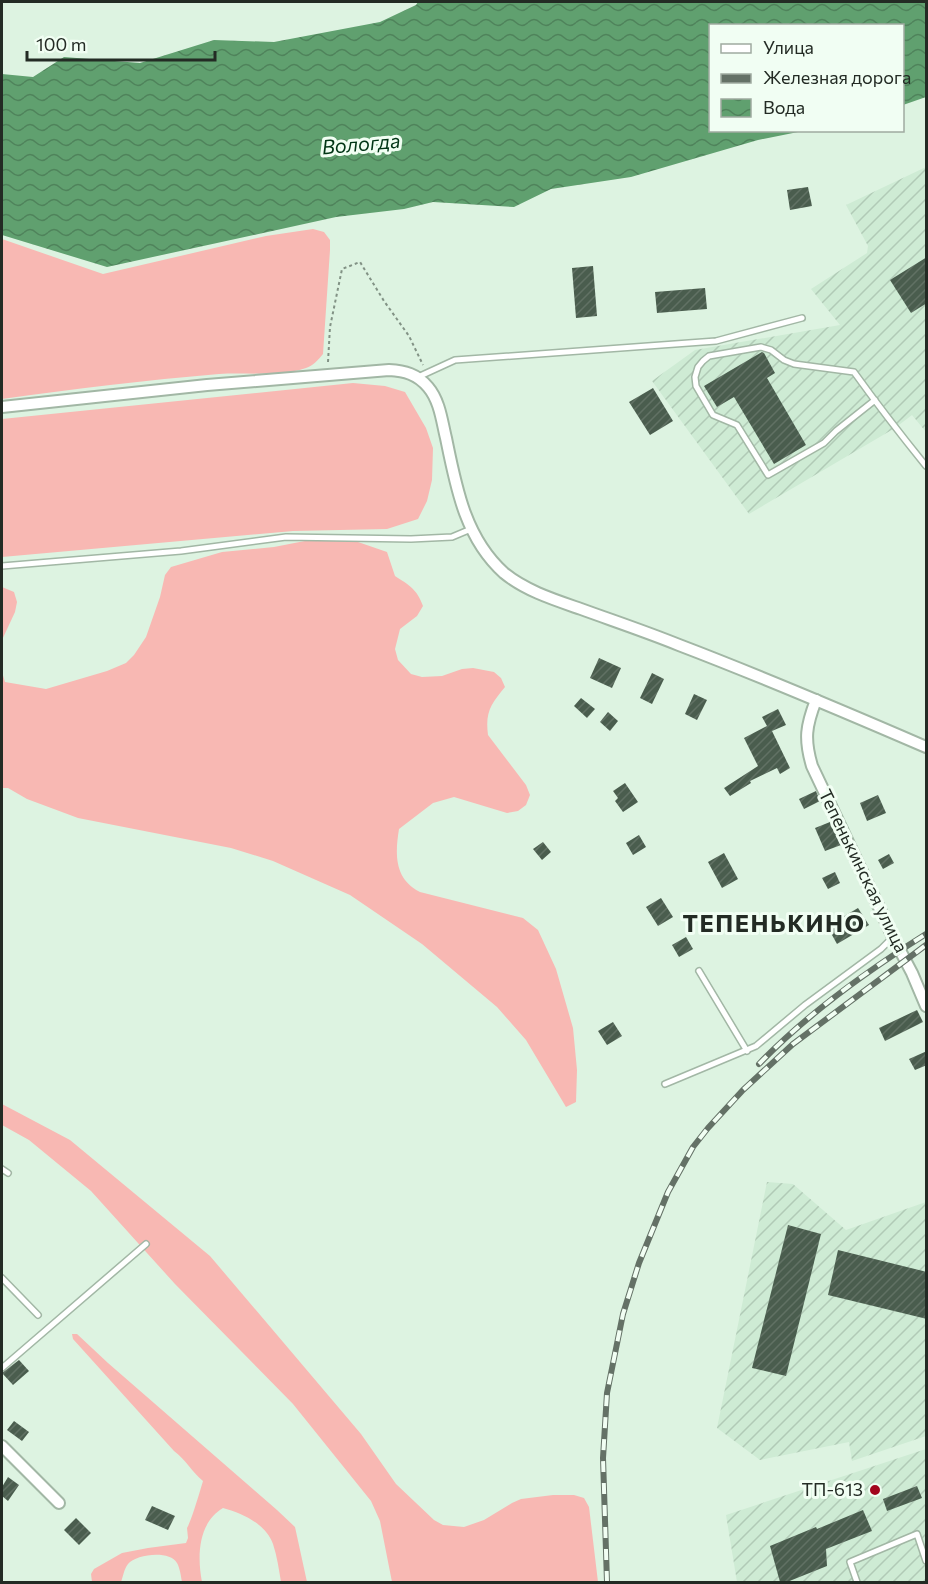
<svg xmlns="http://www.w3.org/2000/svg" width="928" height="1584" font-family="Commissioner,sans-serif">
  <style>
    .industrial { fill: url(#industrial-furrows) }
    .grass { fill: #f8b8b3 }
    .water { fill: url(#water-waves) }
    .building { fill: url(#building-hatch) }
    .lines { fill: none; stroke-linecap: round; stroke-linejoin: round }
    .lane-casing { stroke: #a2b7a5; stroke-width: 8 }
    .street-casing { stroke: #a2b7a5; stroke-width: 14 }
    .path { stroke: #829285; stroke-width: 2; stroke-dasharray: 3 3; stroke-linecap: butt }
    .lane { stroke: #fff; stroke-width: 5 }
    .street { stroke: #fff; stroke-width: 10 }
    .rail-casing { stroke: #647166; stroke-width: 6 }
    .rail { stroke: #f1fef3; stroke-width: 4; stroke-dasharray: 11; stroke-linecap: butt }
    .poi-dot { fill: #a2041c; stroke: #f1fef3; stroke-width: 2 }
    .labels { text-anchor: middle; stroke-width: 6; stroke-linejoin: round; paint-order: stroke }
    .street-label { font-size: 18px; fill: #232b24; stroke: #f1fef3 }
    .poi-label { font-size: 18px; fill: #232b24; stroke: #f1fef3; text-anchor: end }
    .water-label { font-size: 20px; font-style: italic; fill: #013515; stroke: #f1fef3 }
    .district-label { font-size: 24px; font-weight: bold; letter-spacing: 1.5px; fill: #232b24; stroke: #f1fef3 }
  </style>
  <defs>
    <pattern id="industrial-furrows" width="10" height="10" patternUnits="userSpaceOnUse" patternTransform="scale(1.5)"><rect width="10" height="10" fill="#ceebd4"/><path d="M-1 1l2-2M0 10L10 0M9 11l2-2" fill="none" stroke="#b1cab6"/></pattern>
    <pattern id="water-waves" width="16" height="10" patternUnits="userSpaceOnUse" patternTransform="scale(1.5)"><rect width="16" height="10" fill="#60a06f"/><path d="M0 5q4-4 8 0t8 0" fill="none" stroke="#4f835b"/></pattern>
    <pattern id="building-hatch" width="6" height="6" patternUnits="userSpaceOnUse" patternTransform="scale(1.5)"><rect width="6" height="6" fill="#4a5d4e"/><path d="M-1 1l2-2M0 6l6-6M5 7l2-2" fill="none" stroke="#617164"/></pattern>
  </defs>
  <rect width="100%" height="100%" fill="#ddf3e1"/>
  <g class="industrial">
    <path d="M926,167V432L912,415L895,428L749,514L652,381L695,350L840,325L811,289L867,253L868,246L846,205Z"/>
    <path d="M767,1182L793,1184L846,1230L926,1202V1436L852,1461L849,1442L760,1460L717,1428Z"/>
    <path d="M926,1449V1582H737L726,1515Z"/>
  </g>
  <g class="grass">
    <path d="M313,229L324,232L330,240V250L323,354C318,360 313,366 306,368C278,377 247,372 219,374C146,380 74,389 2,399V239L103,274L266,236Z"/>
    <path d="M353,383L385,386L405,392L426,428L433,448L432,480L427,501L418,519L387,529L293,531L2,557V419Z"/>
    <path d="M315,539L358,542L387,552L395,576C409,585 417,589 423,606L417,616L400,629L395,649L398,660L411,674L422,677L442,676L462,669L473,668L494,672L501,678L505,687C491,704 485,712 488,735L526,785L530,795L526,805L518,811L507,813L454,797L433,803L399,829C395,854 394,879 420,892L523,918L538,930L556,969L573,1028L577,1070L576,1102L566,1107L526,1040L497,1007L422,944L350,895L273,861L231,848L78,818L27,799L8,788H2V672L5,682L46,689L107,671L126,663L134,655L146,637L160,597L165,575L171,567L222,552L274,547Z"/>
    <path d="M2,587L14,592L17,602L15,612L2,640Z"/>
    <path d="M2,1104L70,1140L210,1256L361,1434L396,1484L434,1520L443,1525L464,1527L484,1520L512,1503L521,1499L553,1495H574L584,1498L589,1507L598,1582H392L380,1521L371,1501L293,1404L175,1284L91,1191L29,1140L2,1125Z"/>
    <path d="M72,1334H77L108,1363L277,1510L295,1527L307,1582H281C279,1570 277,1556 273,1544C266,1524 242,1513 223,1508C198,1523 197,1556 202,1582H182C181,1577 180,1568 177,1563C170,1550 136,1554 128,1564C124,1569 123,1577 121,1582H92L91,1574L94,1569L122,1553L148,1548L186,1543L188,1538L187,1528C191,1522 200,1491 203,1481C192,1472 186,1460 174,1451L73,1339Z"/>
  </g>
  <path class="water" d="M418,2H926V97L903,105L902,26H710V130L803,131L758,140L631,177L551,189L514,207L433,202L404,209L336,217L107,267L2,235V74L33,77L64,57L140,63L214,40L274,42L380,22L416,5Z"/>
  <g class="building">
    <path d="M808,187L812,206L790,210L787,190Z"/>
    <path d="M927,257V303L911,313L890,280Z"/>
    <path d="M593,266L597,316L576,318L572,268Z"/>
    <path d="M705,288L707,309L657,313L655,292Z"/>
    <path d="M762,352L764,353L775,373L767,378L806,445L774,464L734,397L717,407L704,386Z"/>
    <path d="M653,388L673,421L650,435L629,402Z"/>
    <path d="M599,658L621,668L612,688L590,678Z"/>
    <path d="M652,673L664,679L652,704L640,698Z"/>
    <path d="M694,694L707,700L697,720L685,714Z"/>
    <path d="M581,698L595,709L587,718L574,706Z"/>
    <path d="M778,709L786,725L772,731L790,768L780,774L777,768L750,781L751,783L730,796L724,788L758,766L744,738L767,726L762,717Z"/>
    <path d="M608,712L618,721L610,731L600,722Z"/>
    <path d="M625,783L638,802L623,812L615,801L618,798L613,791Z"/>
    <path d="M816,791L820,801L804,809L799,799Z"/>
    <path d="M878,795L886,813L867,821L860,803Z"/>
    <path d="M830,822L841,845L825,851L815,828Z"/>
    <path d="M639,835L646,847L633,855L626,843Z"/>
    <path d="M543,842L551,852L542,860L533,849Z"/>
    <path d="M724,853L738,879L722,888L708,862Z"/>
    <path d="M889,854L894,863L883,869L878,860Z"/>
    <path d="M835,872L840,883L828,889L822,878Z"/>
    <path d="M661,898L673,917L658,926L646,907Z"/>
    <path d="M858,908L869,925L837,944L827,926Z"/>
    <path d="M686,937L693,949L679,957L672,945Z"/>
    <path d="M917,1010L923,1022L885,1041L879,1028Z"/>
    <path d="M613,1022L622,1036L607,1045L598,1031Z"/>
    <path d="M927,1051V1065L915,1070L909,1059Z"/>
    <path d="M788,1225L821,1234L786,1376L752,1368Z"/>
    <path d="M838,1250L927,1272V1319L828,1295Z"/>
    <path d="M19,1360L29,1371L13,1385L2,1373Z"/>
    <path d="M14,1421L29,1432L22,1441L7,1430Z"/>
    <path d="M8,1477L19,1485L8,1501L2,1496V1487Z"/>
    <path d="M917,1486L922,1498L887,1511L883,1499Z"/>
    <path d="M152,1506L175,1516L168,1530L145,1520Z"/>
    <path d="M863,1510L872,1531L826,1549L827,1566L787,1582H780L770,1546L816,1527L817,1529Z"/>
    <path d="M76,1518L91,1533L79,1545L64,1530Z"/>
  </g>
  <g class="lines">
    <defs>
      <g id="lane">
        <path d="M418,377L455,360L716,341L802,318"/>
        <path d="M875,400L836,431L824,443L768,475L737,425L713,415L696,386L695,377L698,367L703,361L709,356L761,347L771,350L784,360L794,364L854,372C877,404 901,435 926,466"/>
        <path d="M2,566L181,551L286,537L411,539L452,537L471,529"/>
        <path d="M699,971L747,1051"/>
        <path d="M665,1084L756,1046L805,1005L881,949L893,937"/>
        <path d="M2,1169L8,1173"/>
        <path d="M2,1278L38,1315"/>
        <path d="M2,1368L146,1244"/>
        <path d="M857,1582L850,1562L917,1534L926,1561"/>
      </g>
      <g id="street">
        <path d="M2,407L207,385L389,370C405,371 417,374 428,387C440,401 442,422 446,438C456,487 465,538 504,573C526,591 555,600 581,609C614,621 647,632 679,645C763,677 845,712 926,747"/>
        <path d="M816,700C806,726 804,739 812,766L893,937L912,973L926,1006"/>
        <path d="M2,1446L59,1503"/>
      </g>
    </defs>
    <use href="#lane" class="lane-casing"/>
    <use href="#street" class="street-casing"/>
    <path class="path" d="M328,362L330,327L342,269L360,262L384,301L409,336L423,365"/>
    <use href="#lane" class="lane"/>
    <use href="#street" class="street"/>
    <defs>
      <g id="rail">
        <path d="M759,1064C808,1013 867,971 926,934"/>
        <path d="M607,1582L603,1458L607,1393L623,1314L639,1263L668,1192L693,1147L708,1128L743,1090L793,1044L926,945"/>
      </g>
    </defs>
    <use href="#rail" class="rail-casing"/>
    <use href="#rail" class="rail"/>
  </g>
  <circle class="poi-dot" cx="875" cy="1490" r="6"/>
  <g class="labels">
    <g class="street-label">
      <text transform="translate(863 871) rotate(64)" y="6">Тепенькинская улица</text>
    </g>
    <g class="poi-label">
      <text x="863" y="1496">ТП-613</text>
    </g>
    <g class="water-label">
      <text transform="translate(361 144) rotate(-5)" y="7">Вологда</text>
    </g>
    <g class="district-label">
      <text x="774" y="932">ТЕПЕНЬКИНО</text>
    </g>
  </g>
  <rect width="928" height="1584" fill="none" stroke="#232b24" stroke-width="6"/>
  <rect x="709" y="24" width="195" height="108" fill="#f1fef3" stroke="#9faaa0" stroke-width="1.5"/>
  <rect x="721" y="44" width="30" height="9" fill="#ffffff" stroke="#9faaa0" stroke-width="1.5"/>
  <text x="763" y="54" font-size="18" fill="#232b24">Улица</text>
  <rect x="721" y="74" width="30" height="9" fill="#647166" stroke="#9faaa0" stroke-width="1.5"/>
  <text x="763" y="84" font-size="18" fill="#232b24">Железная дорога</text>
  <rect x="721" y="99" width="30" height="18" fill="url(#water-waves)" stroke="#9faaa0" stroke-width="1.5"/>
  <text x="763" y="114" font-size="18" fill="#232b24">Вода</text>
  <path d="M27 51v9h188v-9" fill="none" stroke="#232b24" stroke-width="3"/>
  <text x="36" y="51" font-size="18" fill="#232b24" stroke="#f1fef3" stroke-width="4.5" paint-order="stroke">100 m</text>
</svg>
